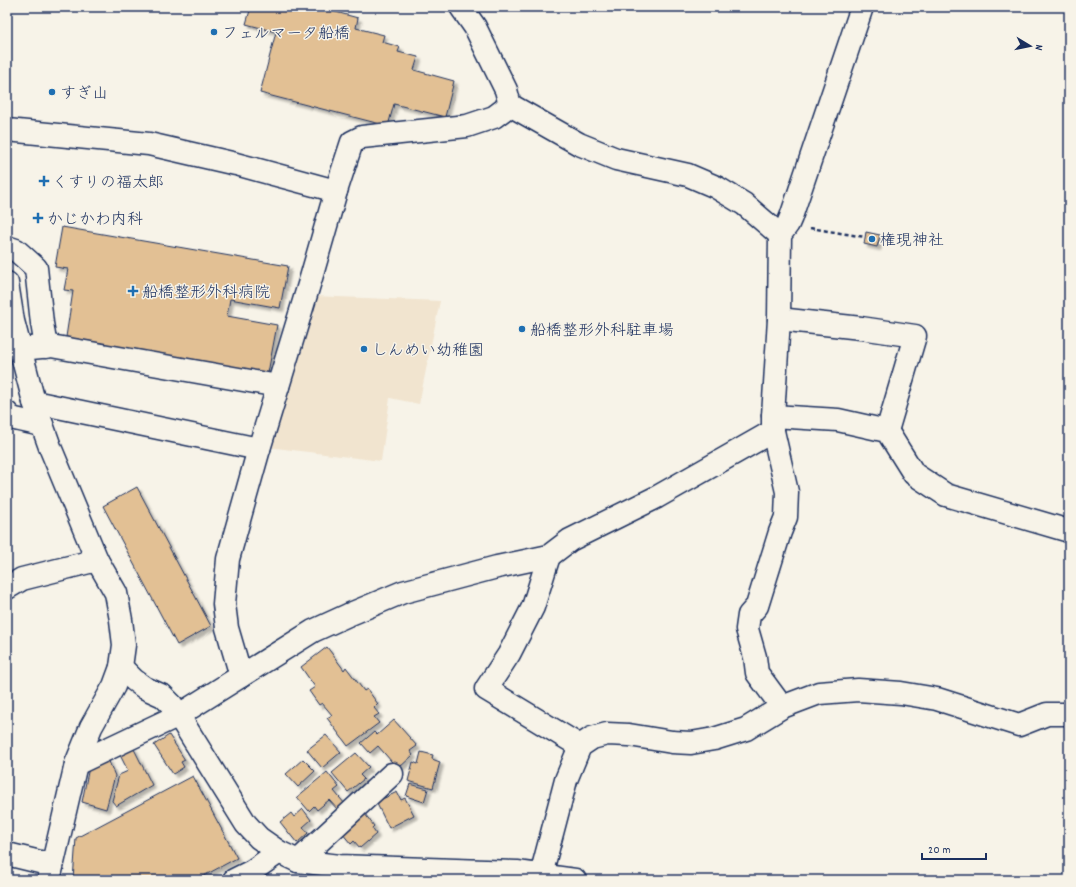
<svg xmlns="http://www.w3.org/2000/svg" width="1076" height="887" font-family="Dekko,'Klee One',sans-serif">
  <style>
    .built { fill: #f1e4cf }
    .building { fill: #e2c094; stroke: #1b2f5e; filter: url(#shadow) }
    .lines { fill: none; stroke-linecap: round; stroke-linejoin: round }
    .minor-casing { stroke: #1b2f5e; stroke-width: 25 }
    .path { stroke: #1b2f5e; stroke-width: 2.5; stroke-dasharray: 4 3; stroke-linecap: butt }
    .minor { stroke: #f7f3e8; stroke-width: 22 }
    .poi-dot { fill: #1f6fb2; stroke: #f7f3e8; stroke-width: 1.5 }
    .labels { text-anchor: middle; stroke-width: 3; stroke-linejoin: round; paint-order: stroke }
    .poi-label { font-size: 16px; fill: #1b2f5e; stroke: #f7f3e8; text-anchor: start }
  </style>
  <defs>
    <filter id="shadow"><feDropShadow dx="3.5" dy="3.5" stdDeviation="1" flood-color="#0004"/></filter>
  </defs>
  <rect width="100%" height="100%" fill="#f7f3e8"/>
  <filter id="ink" filterUnits="userSpaceOnUse"><feTurbulence type="fractalNoise" baseFrequency=".025" numOctaves="2"/><feDisplacementMap in="SourceGraphic" scale="8" xChannelSelector="R" yChannelSelector="G"/><feConvolveMatrix kernelMatrix="1 2 1 2 8 2 1 2 1" color-interpolation-filters="sRGB"/></filter>
  <g filter="url(#ink)">
    <path class="built" d="M313,296L440,301L419,404L390,398L381,461L268,447Z"/>
    <g class="building">
      <path d="M251,7H317L358,18L356,28L384,35L382,42L400,47L398,52L418,57L414,70L454,81L445,117L394,104L388,126L260,93L276,32L246,24Z"/>
      <path d="M62,227L288,266L280,308L230,299L227,316L277,325L268,373L66,337L73,291L64,290L68,269L55,267Z"/>
      <path d="M866,232L880,235L877,247L864,244Z"/>
      <path d="M137,487L211,626L177,645L103,506Z"/>
      <path d="M327,647L344,670L346,667L364,691L367,689L378,704L374,708L379,714L374,717L379,723L348,746L327,718L332,715L322,703L319,705L309,691L315,687L301,667Z"/>
      <path d="M394,720L417,746L410,751L413,755L398,769L378,746L370,753L361,743L374,732L377,735Z"/>
      <path d="M169,735L185,760L181,762L184,767L173,774L154,745Z"/>
      <path d="M326,735L341,752L322,768L307,750Z"/>
      <path d="M133,747L152,785L116,806L112,801L119,775L128,771L119,753Z"/>
      <path d="M421,752L433,755L432,759L440,762L433,788L408,781L413,762L418,764Z"/>
      <path d="M356,753L369,767L360,775L364,779L348,792L332,773Z"/>
      <path d="M108,759L115,776L106,809L82,802L89,767Z"/>
      <path d="M303,759L315,771L298,787L286,774Z"/>
      <path d="M327,772L339,787L334,791L345,804L338,810L329,800L317,810L314,806L309,811L297,797Z"/>
      <path d="M193,776L237,858L196,880H73L76,838Z"/>
      <path d="M410,784L428,789L424,802L406,796Z"/>
      <path d="M397,792L401,800L405,798L414,815L389,828L376,802Z"/>
      <path d="M303,809L311,820L303,827L308,833L297,843L280,822L291,813L294,817Z"/>
      <path d="M365,814L374,826L372,828L376,834L360,848L354,841L351,844L342,833Z"/>
    </g>
    <g class="lines">
      <defs>
        <g id="minor">
          <path d="M461,7L475,27L506,90L510,105L579,144L616,159L688,175L716,187L744,204L780,235"/>
          <path d="M7,130L149,144L236,164L336,191"/>
          <path d="M7,247L16,250L36,268L42,323L46,347"/>
          <path d="M7,283L13,321L34,402L50,447L97,560L116,593L121,620L124,645L121,667L114,686L91,727L76,764L49,880"/>
          <path d="M779,319L861,328L915,336L887,431"/>
          <path d="M21,349L51,346L278,386"/>
          <path d="M34,402L259,449"/>
          <path d="M7,413L9,416L15,419L42,425"/>
          <path d="M773,416L838,420L887,431L914,474L946,495L1069,531"/>
          <path d="M549,556L533,607L509,654L486,689L580,746"/>
          <path d="M7,588L22,579L97,560"/>
          <path d="M121,667L134,680L145,688L163,696L172,705L246,824L259,838L279,852L298,861L339,866L517,872L575,880"/>
          <path d="M241,676L227,628L224,604L228,559L259,449L311,278L336,191L352,142L362,137L467,126L494,117L510,105"/>
          <path d="M782,707L757,673L755,657L747,629L749,615L757,606L780,532L786,517L787,492L773,431V416L779,319L780,235L788,224L791,217L862,7"/>
          <path d="M76,764L179,715L313,631L348,615L403,592L497,567L549,556L570,540L657,497L773,431"/>
          <path d="M7,854L52,865"/>
          <path d="M298,861L392,774"/>
          <path d="M541,875L566,780L580,746L592,738L607,734L629,735L672,742L691,743L714,739L746,729L782,707L819,693L858,690L901,693L937,699L1019,725L1047,714H1069"/>
          <path d="M234,880L252,871L279,852"/>
        </g>
      </defs>
      <use href="#minor" class="minor-casing"/>
      <path class="path" d="M810,228L865,237"/>
      <use href="#minor" class="minor"/>
    </g>
  </g>
  <g class="poi-dot">
    <circle cx="214" cy="32" r="4"/>
    <circle cx="52" cy="92" r="4"/>
    <path d="M42 175h4v4h4v4h-4v4h-4v-4h-4v-4h4z"/>
    <path d="M36 212h4v4h4v4h-4v4h-4v-4h-4v-4h4z"/>
    <circle cx="872" cy="239" r="4"/>
    <path d="M131 285h4v4h4v4h-4v4h-4v-4h-4v-4h4z"/>
    <circle cx="522" cy="329" r="4"/>
    <circle cx="364" cy="349" r="4"/>
  </g>
  <g class="labels">
    <g class="poi-label">
      <text x="222" y="38">フェルマータ船橋</text>
      <text x="60" y="98">すぎ山</text>
      <text x="52" y="187">くすりの福太郎</text>
      <text x="47" y="224">かじかわ内科</text>
      <text x="880" y="245">権現神社</text>
      <text x="142" y="297">船橋整形外科病院</text>
      <text x="530" y="335">船橋整形外科駐車場</text>
      <text x="372" y="355">しんめい幼稚園</text>
    </g>
  </g>
  <rect width="1076" height="887" fill="none" stroke="#f7f3e8" stroke-width="24"/>
  <rect x="12" y="12" width="1052" height="863" fill="none" stroke="#1b2f5e" stroke-width="1.5" filter="url(#ink)"/>
  <g transform="translate(1030 46) rotate(100)" stroke="#f7f3e8" stroke-width="3" paint-order="stroke">
  <path d="M0-3L7 15L0 10L-7 15Z" fill="#1b2f5e"/>
  <text y="-6" font-size="11" font-weight="bold" text-anchor="middle" fill="#1b2f5e">N</text>
  </g>
  <path d="M922 853v6h64v-6" fill="none" stroke="#1b2f5e" stroke-width="2"/>
  <text x="928" y="853" font-size="12" fill="#1b2f5e" stroke="#f7f3e8" stroke-width="3" paint-order="stroke">20 m</text>
</svg>
